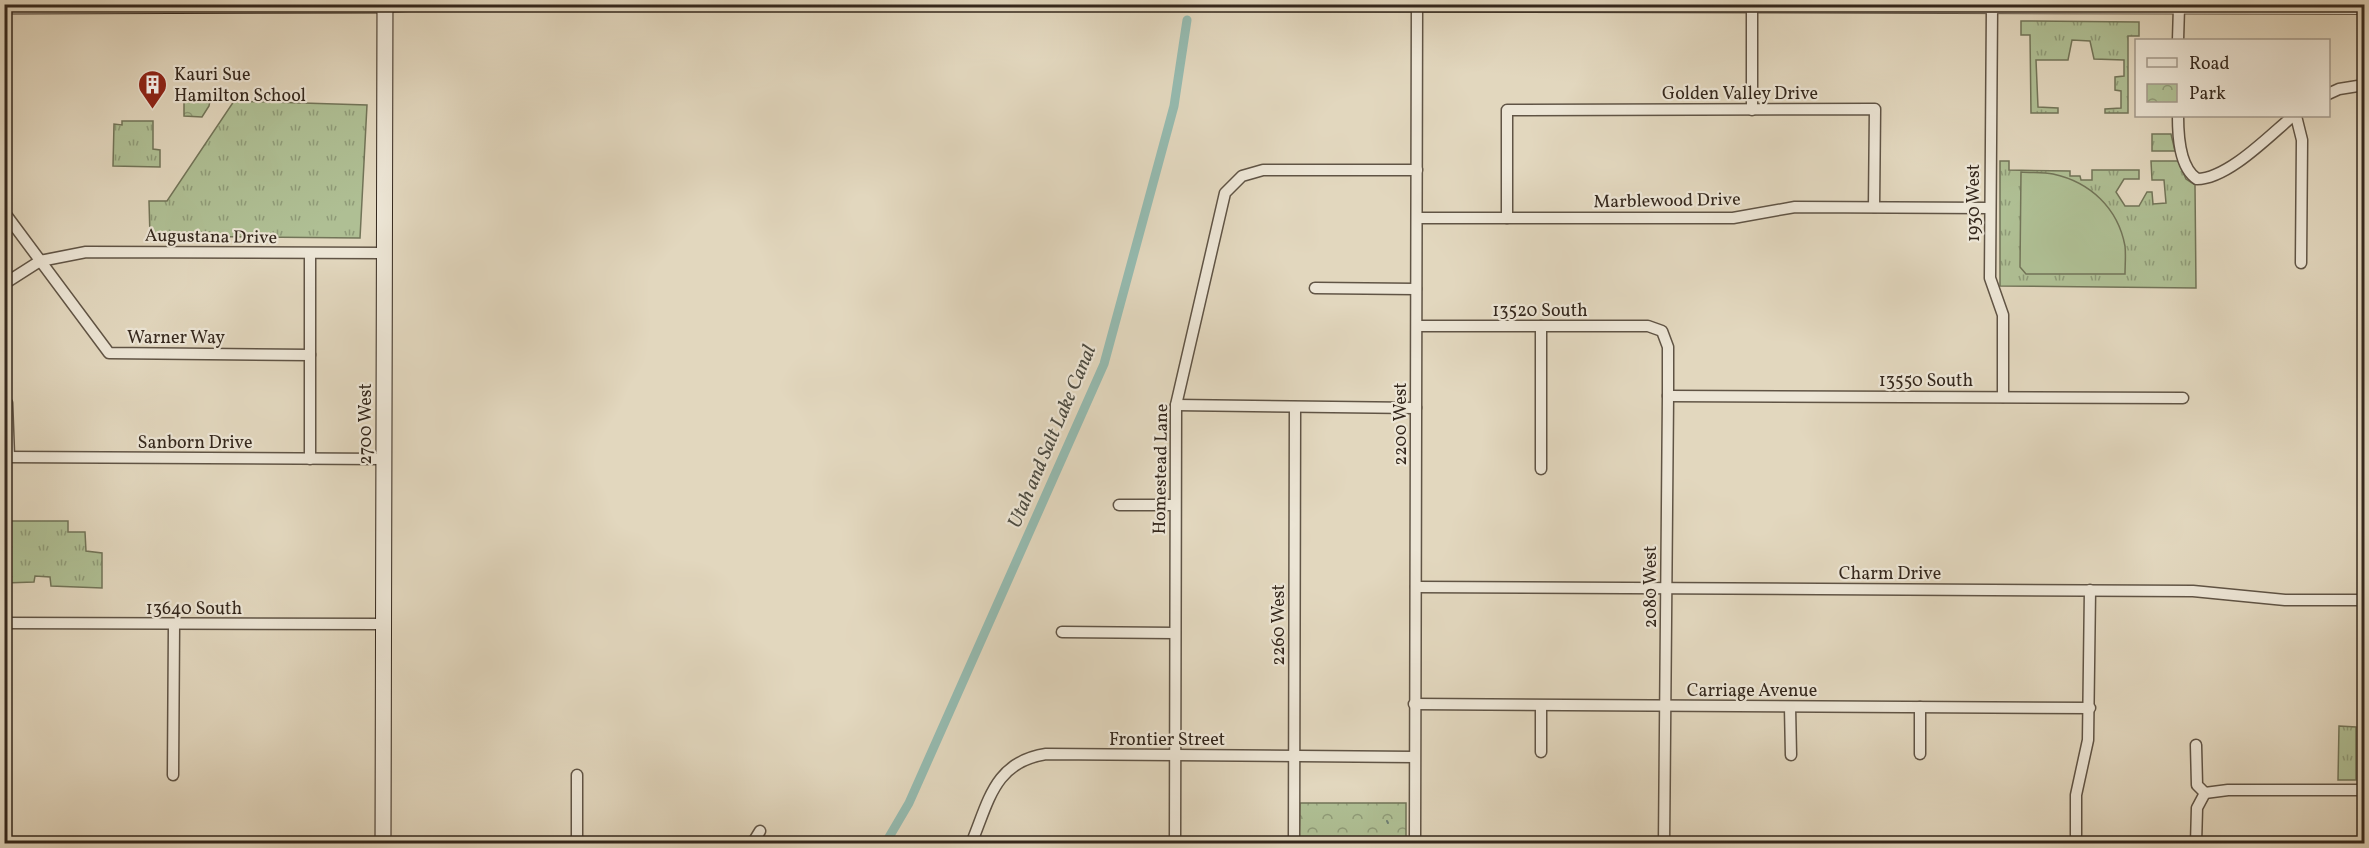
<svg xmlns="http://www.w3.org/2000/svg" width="2369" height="848" font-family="Vollkorn,serif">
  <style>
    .grass { fill: url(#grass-tufts); stroke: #727458; stroke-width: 1.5 }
    .park { fill: url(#park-crowns); stroke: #727458; stroke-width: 1.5 }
    .pitch { fill: #afbf94; stroke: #727458; stroke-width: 1.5 }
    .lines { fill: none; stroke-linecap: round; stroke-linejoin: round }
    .stream { stroke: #6f8075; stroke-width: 2 }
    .canal { stroke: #95baaf; stroke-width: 9 }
    .minor-casing { stroke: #605445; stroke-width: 13 }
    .tertiary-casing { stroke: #605445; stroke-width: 16 }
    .secondary-casing { stroke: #35281d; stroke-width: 17 }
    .minor { stroke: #ece5d5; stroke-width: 10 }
    .tertiary { stroke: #ece5d5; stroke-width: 14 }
    .secondary { stroke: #ece5d5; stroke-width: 15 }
    .labels { text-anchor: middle; stroke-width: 4.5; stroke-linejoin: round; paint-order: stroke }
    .poi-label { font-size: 18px; fill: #35281d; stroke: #ece5d5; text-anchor: start }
    .street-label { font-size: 18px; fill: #35281d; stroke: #ece5d5 }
    .water-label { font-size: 20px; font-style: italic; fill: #4d4c42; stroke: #ece5d5 }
  </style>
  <defs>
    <pattern id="grass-tufts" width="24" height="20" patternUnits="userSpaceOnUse" patternTransform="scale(1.5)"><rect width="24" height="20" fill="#afbf94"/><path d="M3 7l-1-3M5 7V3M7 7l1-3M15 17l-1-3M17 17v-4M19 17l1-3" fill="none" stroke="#8f9b78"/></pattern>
    <pattern id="park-crowns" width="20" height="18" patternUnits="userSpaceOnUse" patternTransform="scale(1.5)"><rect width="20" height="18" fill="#afbf94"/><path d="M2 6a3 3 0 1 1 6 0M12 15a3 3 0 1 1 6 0" fill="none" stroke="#8f9b78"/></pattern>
  </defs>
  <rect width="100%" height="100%" fill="#e2d7be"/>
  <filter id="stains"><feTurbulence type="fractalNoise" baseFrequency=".00333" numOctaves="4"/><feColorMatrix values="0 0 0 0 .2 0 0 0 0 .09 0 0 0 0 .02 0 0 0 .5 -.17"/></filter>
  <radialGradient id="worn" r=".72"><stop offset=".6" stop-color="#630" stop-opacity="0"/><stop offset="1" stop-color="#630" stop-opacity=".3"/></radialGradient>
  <g class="grass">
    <path d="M2021,21L2139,22V36H2128V113H2105V109L2121,108V91L2115,90V77L2124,76V60L2094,59L2090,41L2072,40L2068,60H2036L2038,107L2058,108V113H2031L2030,35H2021Z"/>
    <path d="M234,101L367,105L360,238L150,236L149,201H167Z"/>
    <path d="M122,121H153V149L160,150V167L113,166L114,124L122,125Z"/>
    <path d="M2152,134H2171L2175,151H2152Z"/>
    <path d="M2000,161H2009V170L2070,171V176H2080L2081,180H2092V170H2139V179H2124L2116,192L2125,206H2139L2147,192H2152L2153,204L2166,203L2164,180H2152L2151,161H2178L2186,179L2195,185L2196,288L2000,286Z"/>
    <path d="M4,521H68V532H85L86,551L102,553V588L51,586L50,577L35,576L34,582L5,583Z"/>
    <path d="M2339,726L2356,727V780H2338Z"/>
  </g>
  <g class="park">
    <path d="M184,101H210L209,106L202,117L184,116Z"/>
    <path d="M1300,803H1406V843H1299Z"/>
  </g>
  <path class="pitch" d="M2021,172C2031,173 2043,172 2053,174C2090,182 2118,208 2125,246C2126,255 2125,265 2125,274H2026L2020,267Z"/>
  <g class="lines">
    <path class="stream" d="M1387,821L1388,823"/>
    <path class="canal" d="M885,844L909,803L1104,364L1174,106L1187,20"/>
    <defs>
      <g id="minor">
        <path d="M1992,7L1990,278L2003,315V397"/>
        <path d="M2178,40L2179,7"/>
        <path d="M2328,94L2339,89L2364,85"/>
        <path d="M1752,110V6"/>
        <path d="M2178,116C2178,135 2179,167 2197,179C2228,179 2270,135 2293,116"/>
        <path d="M2296,116L2302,140L2301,263"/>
        <path d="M4,212L109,353L310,355"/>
        <path d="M1417,218H1733L1795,207L1990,208"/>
        <path d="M1507,218V110L1875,109L1874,207"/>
        <path d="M4,284L40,261L86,252L383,253"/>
        <path d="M1315,288L1416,289"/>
        <path d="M1417,326H1648L1662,331L1668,347V396L1664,844"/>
        <path d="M1541,326V469"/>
        <path d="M1668,396L2183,398"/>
        <path d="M4,398L7,403L9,457"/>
        <path d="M1176,405L1416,408"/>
        <path d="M4,457L385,459"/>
        <path d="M310,459V254"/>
        <path d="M1119,505H1175"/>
        <path d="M1416,587L2193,591L2285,600H2364"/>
        <path d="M4,623L383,624"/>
        <path d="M1062,632L1175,633"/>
        <path d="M1414,704L2090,708"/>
        <path d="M1790,707L1791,755"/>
        <path d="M1541,752V706"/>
        <path d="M1920,754V707"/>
        <path d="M173,775L174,625"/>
        <path d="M577,775V844"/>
        <path d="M2205,793L2228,790H2364"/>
        <path d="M2076,835V795L2088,740L2090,590"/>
        <path d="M752,844L760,831"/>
        <path d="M971,844C989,801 994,762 1046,754L1414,757"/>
        <path d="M1175,844L1176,405L1225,193L1242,176L1263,170H1417"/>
        <path d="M1294,844L1295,407"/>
        <path d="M1415,844L1417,4"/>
        <path d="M2196,844L2197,808L2205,793L2197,785L2196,745"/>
      </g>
      <g id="tertiary">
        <path d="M1170,4L2364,7"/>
        <path d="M385,5L408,4"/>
      </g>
      <g id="secondary">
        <path d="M4,6L385,5"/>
        <path d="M383,844L385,4"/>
      </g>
    </defs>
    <use href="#minor" class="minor-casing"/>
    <use href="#tertiary" class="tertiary-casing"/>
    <use href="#secondary" class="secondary-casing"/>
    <use href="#minor" class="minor"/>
    <use href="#tertiary" class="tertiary"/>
    <use href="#secondary" class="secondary"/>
  </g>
  <defs>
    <symbol id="building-pin" viewBox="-11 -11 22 30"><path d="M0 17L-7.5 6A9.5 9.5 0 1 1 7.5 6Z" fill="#8f2418" stroke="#ece5d5"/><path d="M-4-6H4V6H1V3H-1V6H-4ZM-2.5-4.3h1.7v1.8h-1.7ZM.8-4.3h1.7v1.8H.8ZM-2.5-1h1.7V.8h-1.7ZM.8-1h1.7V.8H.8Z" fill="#fff"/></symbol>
  </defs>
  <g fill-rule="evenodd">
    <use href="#building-pin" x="136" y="68" width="33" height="45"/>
  </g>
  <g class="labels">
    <g class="poi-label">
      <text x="174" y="80">Kauri Sue<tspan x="174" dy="21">Hamilton School</tspan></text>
    </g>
    <g class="street-label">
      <text x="1740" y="99">Golden Valley Drive</text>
      <text transform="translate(1667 200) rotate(-1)" y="6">Marblewood Drive</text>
      <text transform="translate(1973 203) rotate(-90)" y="6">1930 West</text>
      <text transform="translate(211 236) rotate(1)" y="6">Augustana Drive</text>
      <text x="1540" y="316">13520 South</text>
      <text x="176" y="343">Warner Way</text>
      <text x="1926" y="386">13550 South</text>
      <text transform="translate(365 424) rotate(-90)" y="6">2700 West</text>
      <text transform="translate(1400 424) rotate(-90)" y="6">2200 West</text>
      <text x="195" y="448">Sanborn Drive</text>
      <text transform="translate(1160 469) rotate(-89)" y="6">Homestead Lane</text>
      <text x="1890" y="579">Charm Drive</text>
      <text transform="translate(1650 587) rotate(-90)" y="6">2080 West</text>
      <text x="194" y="614">13640 South</text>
      <text transform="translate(1278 625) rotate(-90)" y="6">2260 West</text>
      <text x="1752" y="696">Carriage Avenue</text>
      <text x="1167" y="745">Frontier Street</text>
    </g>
    <g class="water-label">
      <text transform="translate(1051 436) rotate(-67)" y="7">Utah and Salt Lake Canal</text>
    </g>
  </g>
  <rect width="2369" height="848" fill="none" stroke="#e2d7be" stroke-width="24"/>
  <rect x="6" y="6" width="2357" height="836" fill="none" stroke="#35281d" stroke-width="3"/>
  <rect x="12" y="12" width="2345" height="824" fill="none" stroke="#35281d" stroke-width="1.5"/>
  <rect x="2135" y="39" width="195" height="78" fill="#ece5d5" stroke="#a3998b" stroke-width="1.5"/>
  <rect x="2147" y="58" width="30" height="9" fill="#ece5d5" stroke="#a3998b" stroke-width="1.5"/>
  <text x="2189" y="69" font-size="18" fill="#35281d">Road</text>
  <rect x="2147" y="84" width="30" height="18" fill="url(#park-crowns)" stroke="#a3998b" stroke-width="1.5"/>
  <text x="2189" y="99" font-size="18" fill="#35281d">Park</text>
  <rect width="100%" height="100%" filter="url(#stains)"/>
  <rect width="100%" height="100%" fill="url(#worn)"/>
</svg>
